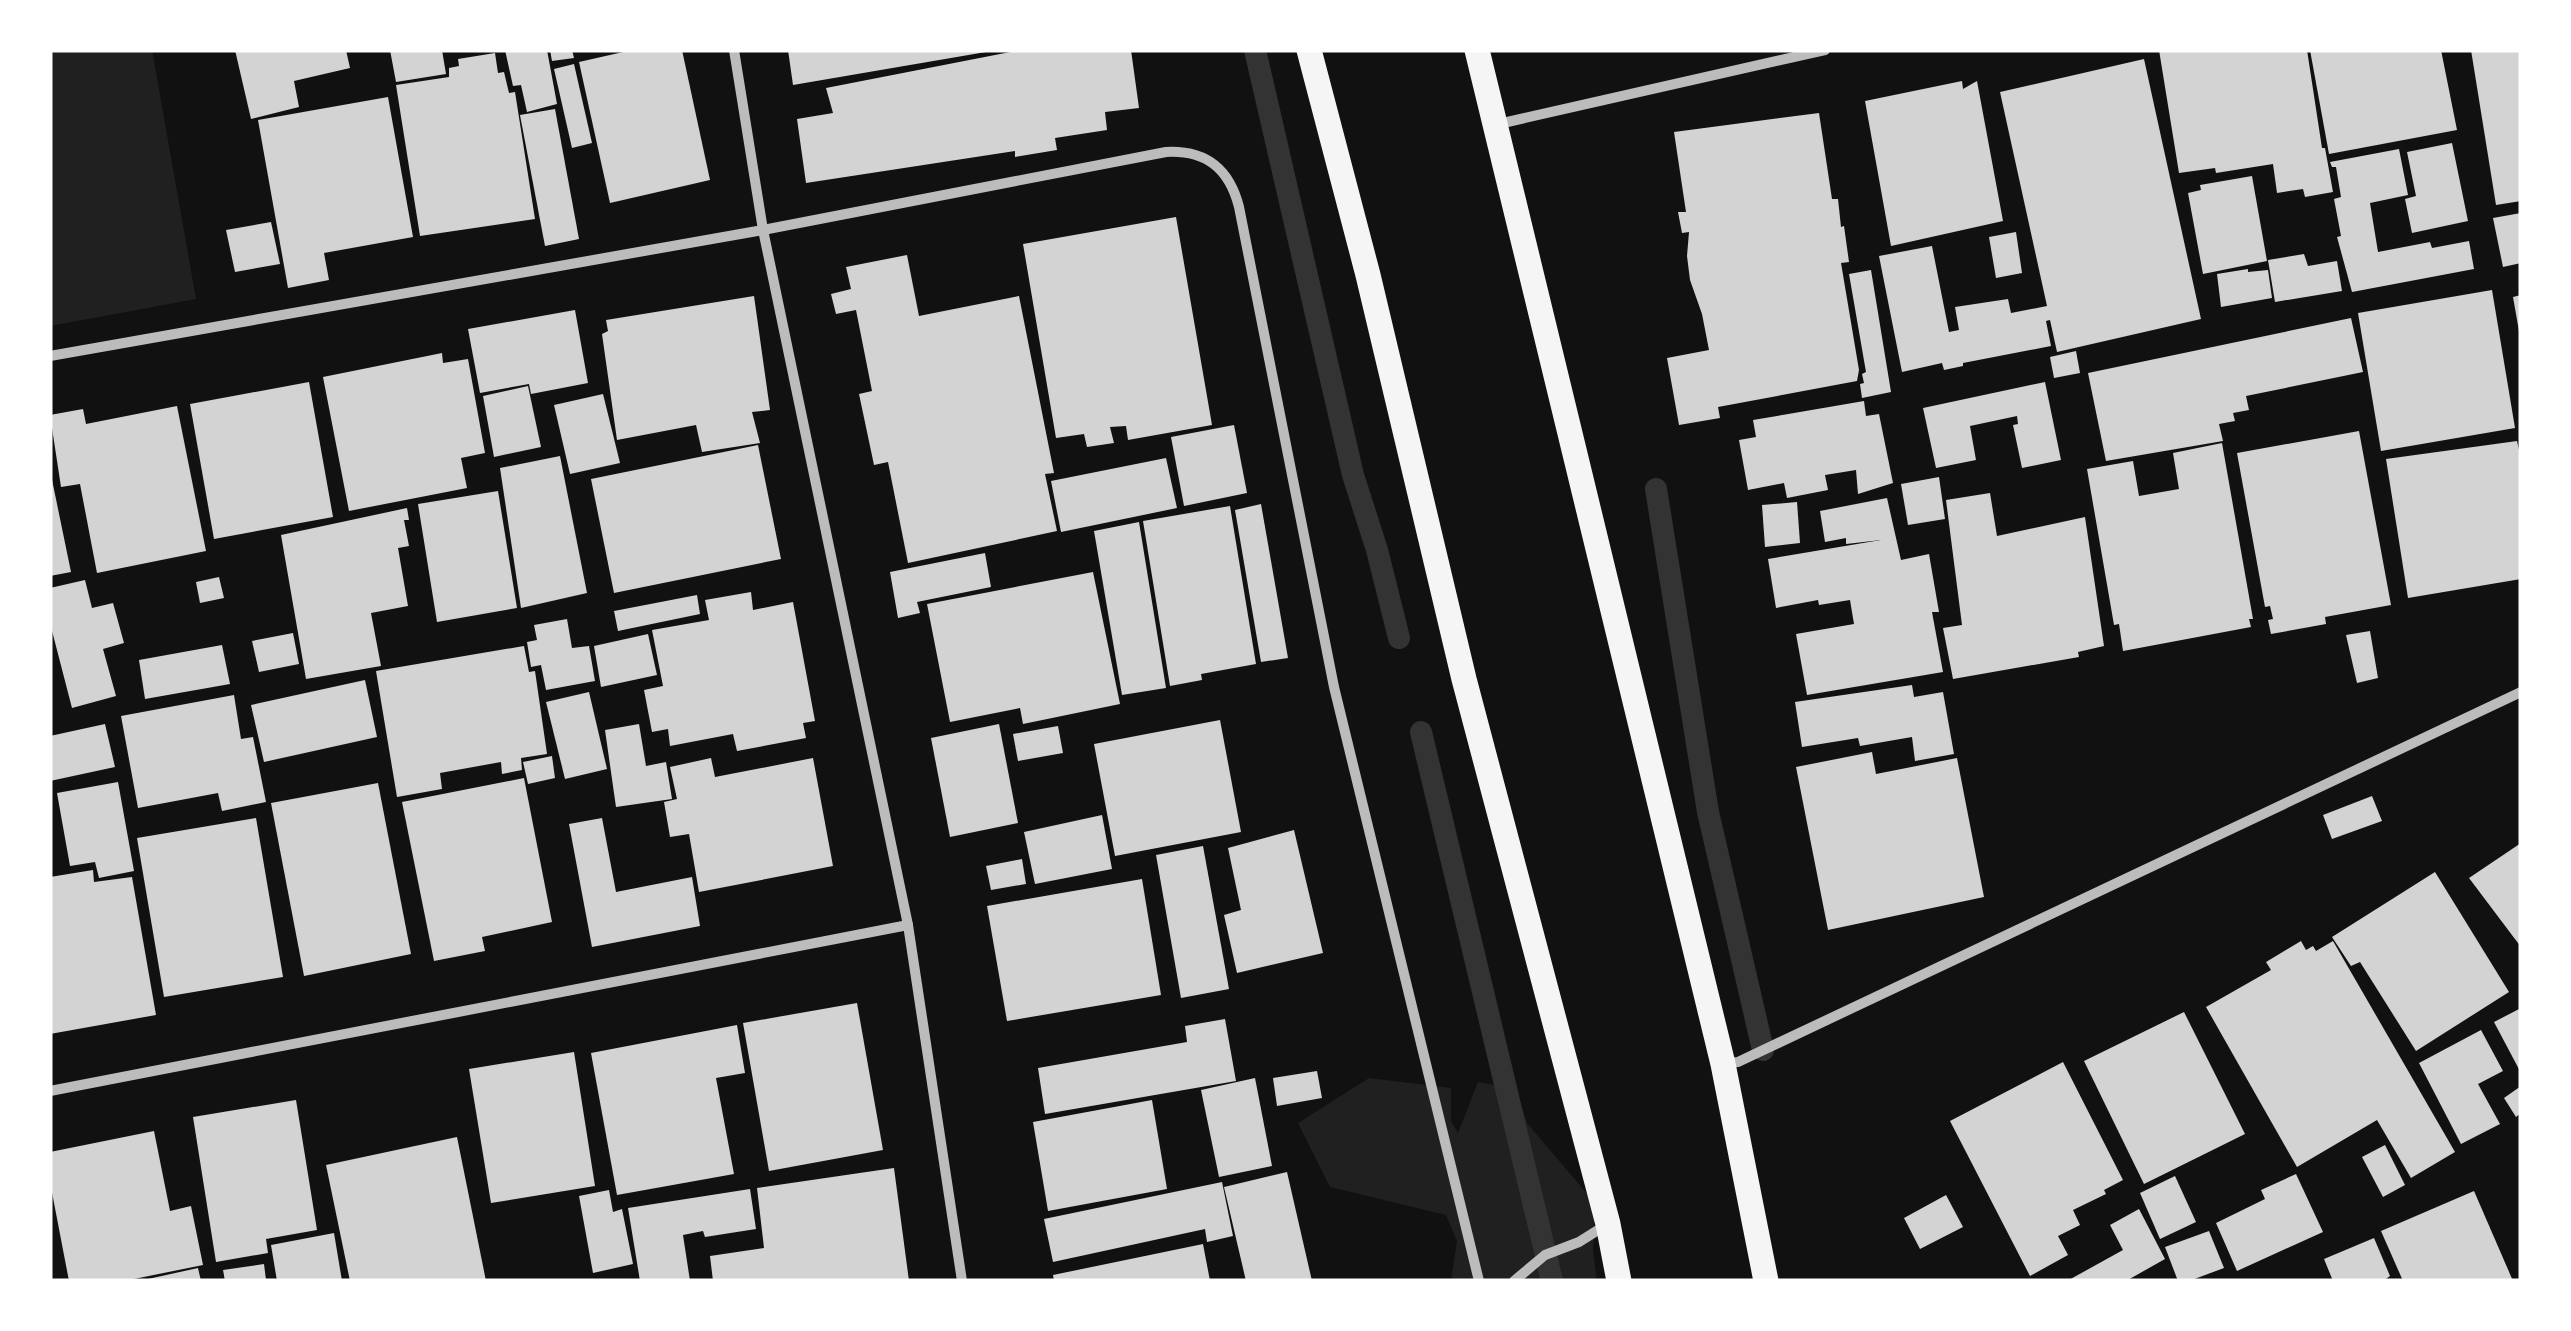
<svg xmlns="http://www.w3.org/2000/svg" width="2571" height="1331" font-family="Cabin,sans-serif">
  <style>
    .green { fill: #202020 }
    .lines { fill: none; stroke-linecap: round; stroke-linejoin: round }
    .stream { stroke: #333; stroke-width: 22 }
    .building { fill: #d3d3d3 }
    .minor { stroke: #bcbcbc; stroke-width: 10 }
    .primary { stroke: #f5f5f5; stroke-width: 25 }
  </style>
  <rect width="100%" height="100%" fill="#111"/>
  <g class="green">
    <path d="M50,50H152L196,299L50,326Z"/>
    <path d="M1369,1078L1451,1088V1122L1458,1133L1478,1082L1516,1089L1527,1123L1595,1203L1593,1251L1597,1281H1451L1457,1241L1446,1215L1330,1187L1298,1123Z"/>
  </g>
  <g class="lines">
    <g class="stream">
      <path d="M1255,50L1353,475L1377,550L1399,638"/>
      <path d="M1656,489L1708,812L1763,1050"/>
      <path d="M1421,732L1552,1281"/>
    </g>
  </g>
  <g class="building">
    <path d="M235,50H346L350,68L294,81L299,107L251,119Z"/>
    <path d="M390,50H442L446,74L396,82Z"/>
    <path d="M505,50H547L557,104L527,112L521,85L513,86Z"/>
    <path d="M550,50H572L574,58L552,61Z"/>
    <path d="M632,50H682L710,180L610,203L579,62Z"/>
    <path d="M788,50H986V52L793,85Z"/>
    <path d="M1020,50H1131L1139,108L1105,112L1107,130L1055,138L1057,150L1015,157V151L806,183L797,119L833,113L826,88Z"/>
    <path d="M2159,50H2307L2322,148H2325L2333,192L2305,197L2303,189L2277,193L2273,164L2216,173L2215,168L2179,173Z"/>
    <path d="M2310,50H2441L2457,130L2329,154Z"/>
    <path d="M2471,50H2521V201L2496,205Z"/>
    <path d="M495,53L498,73L504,72L509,93L515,92L535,219L420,236L396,85L449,77V68L459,66L458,59Z"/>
    <path d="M2144,59L2201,319L2057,352L2050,320L2046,321L2051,346L1963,363V366L1944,370L1942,363L1902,372L1879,256L1932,246L1949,332L1959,330L1955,307L2008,299L2011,313L2047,306L2000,92Z"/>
    <path d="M574,64L592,143L572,148L554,69Z"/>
    <path d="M1962,81L1963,89L1977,81L2003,221L1891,246L1865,101Z"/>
    <path d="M388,97L413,237L324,253L329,280L288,288L258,120Z"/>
    <path d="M555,109L579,239L545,246L520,115Z"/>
    <path d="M1819,113L1832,199H1838L1841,227L1844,226L1849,262L1841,263L1859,370L1857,381L1718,407L1720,418L1679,425L1667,358L1709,350L1702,314L1690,280L1687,256L1689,232L1682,233L1678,212H1686L1674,132Z"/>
    <path d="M2452,143L2468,221L2412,233L2405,199L2416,196L2407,152Z"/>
    <path d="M2399,149L2408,195L2370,203L2378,252L2430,242L2432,248L2469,241L2474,269L2352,292L2337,237L2341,236L2334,199L2341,197L2336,167H2332L2330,162Z"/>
    <path d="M2252,176L2267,261L2203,274L2188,193L2201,190L2200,185Z"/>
    <path d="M2521,213V263L2503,267L2493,218Z"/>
    <path d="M1176,217L1212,425L1128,440L1126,426L1110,427L1114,443L1087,447L1084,434L1056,438L1023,244Z"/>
    <path d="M271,222L280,264L235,272L226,230Z"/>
    <path d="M2016,232L2022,273L1996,278L1989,237Z"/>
    <path d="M2304,254L2308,266L2337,261L2342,291L2275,302L2268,260Z"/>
    <path d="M907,255L919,316L1019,296L1054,473L1045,474L1057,531L908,563L888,462L874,465L859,394L872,391L856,310L836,314L831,294L851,289L846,267Z"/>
    <path d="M2248,269V272L2268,270L2272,298L2221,307L2217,274Z"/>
    <path d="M1871,270L1891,392L1862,398L1860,384L1864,383L1862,374L1866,372L1849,274Z"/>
    <path d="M2492,290L2515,428L2381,451L2358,313Z"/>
    <path d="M2521,295V331H2519L2513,297Z"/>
    <path d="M754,296L770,410L752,412L760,443L702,452L696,425L617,440L602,334L608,331L606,320Z"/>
    <path d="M575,310L588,383L531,394L529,384L480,393L468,329Z"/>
    <path d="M2351,318L2363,372L2246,396L2249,410L2233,413L2235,421L2219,424L2223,441L2106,461L2088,373Z"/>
    <path d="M2076,351L2080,373L2054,378L2050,357Z"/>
    <path d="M442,353L443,363L468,359L485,453L461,458L467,488L349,511L323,377Z"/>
    <path d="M309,382L333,517L214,539L190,404Z"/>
    <path d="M2045,382L2061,460L2022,468L2013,425L2018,424L2017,416L1970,426L1976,460L1936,468L1923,408Z"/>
    <path d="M528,386L541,447L494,457L483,396Z"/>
    <path d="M603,394L620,463L570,474L554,405Z"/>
    <path d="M1864,401L1866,416L1879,414L1893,483L1858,494L1856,470L1825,475L1828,490L1787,498L1784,483L1748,490L1739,440L1756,437L1753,420Z"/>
    <path d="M177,406L206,551L97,573L80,484L61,487L50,415L83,409L86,424Z"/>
    <path d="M1234,425L1247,493L1184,506L1171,437Z"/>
    <path d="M2359,431L2391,605L2325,617L2326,624L2271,634L2268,620L2273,619L2270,606L2265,607L2237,453Z"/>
    <path d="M2517,441L2521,459V579L2408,598L2386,459Z"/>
    <path d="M2222,443L2253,619H2249L2251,627L2123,651L2119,624L2114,625L2087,469L2133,461L2139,496L2179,489L2173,453Z"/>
    <path d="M758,445L781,559L614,593L591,479Z"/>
    <path d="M560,456L587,593L521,608L500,468Z"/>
    <path d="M1166,458L1177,508L1061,532L1051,481Z"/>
    <path d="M50,470L71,572L50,576Z"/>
    <path d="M1939,477L1945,519L1908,525L1901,484Z"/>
    <path d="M498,491L517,608L437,622L418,504Z"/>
    <path d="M1990,493L1997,536L2085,517L2104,646L2078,652L2079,657L1953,679L1943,628L1962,625L1946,500Z"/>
    <path d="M1887,498L1901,560L1929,554L1939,612H1932L1943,672L1807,695L1796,634L1854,624L1850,600L1819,605L1818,600L1776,608L1768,559L1881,540L1846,544V538L1825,542L1820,511Z"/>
    <path d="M1797,502L1800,543L1765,547L1762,505Z"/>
    <path d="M1261,504L1288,658L1261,662L1235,510Z"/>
    <path d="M1230,506L1256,664L1201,674L1202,680L1170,686L1143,521Z"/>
    <path d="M407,508L409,520H404L409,546L398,548L408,606L371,613L381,666L306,679L281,535Z"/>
    <path d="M1139,522L1166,688L1122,695L1094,531Z"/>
    <path d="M985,553L991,587L917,602L920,613L898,618L890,572Z"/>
    <path d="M1093,572L1120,704L1023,724L1020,708L950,722L927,604Z"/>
    <path d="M219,577L224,598L200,603L196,582Z"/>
    <path d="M85,580L92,608L113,603L124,643L103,649L116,696L72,708L50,623V588Z"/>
    <path d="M751,592L753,610L793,602L815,721L803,723L806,738L737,751L733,734L670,746L668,729L652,732L644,690L663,686L652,630L709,620L705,600Z"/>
    <path d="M697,595L700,614L618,631L614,611Z"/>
    <path d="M567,619L572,648L589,646L595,681L546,690L541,665L531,667L527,642L537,640L534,625Z"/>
    <path d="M2370,631L2378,678L2357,683L2346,635Z"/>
    <path d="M293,633L299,664L259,672L252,641Z"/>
    <path d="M648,634L657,675L601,687L594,646Z"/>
    <path d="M222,645L230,684L145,699L139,660Z"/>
    <path d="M524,646L529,672L535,671L547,754L521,758L522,770L502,774L501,762L440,773L442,789L397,797L376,671Z"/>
    <path d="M365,680L377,737L264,762L251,705Z"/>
    <path d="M1912,685L1914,697L1943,692L1954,754L1915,761L1912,737L1860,746L1858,738L1802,747L1795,702Z"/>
    <path d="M589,692L607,769L565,779L546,702Z"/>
    <path d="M234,695L241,739L253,737L266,802L222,811L218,793L138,808L121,716Z"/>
    <path d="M1220,720L1241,832L1115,856L1094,744Z"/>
    <path d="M105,724L115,767L50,781V736Z"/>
    <path d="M639,724L646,766L666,762L672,799L616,807L605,730Z"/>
    <path d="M999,724L1018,823L950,837L931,738Z"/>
    <path d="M1058,726L1063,753L1018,761L1013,734Z"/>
    <path d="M1872,752L1876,774L1957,758L1984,897L1828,930L1796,767Z"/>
    <path d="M552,756L555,778L528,784L523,762Z"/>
    <path d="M711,758L715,777L813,758L833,866L699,892L689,834L670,837L664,802L677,799L670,767Z"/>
    <path d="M524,778L552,922L482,937L485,951L434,961L402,802Z"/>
    <path d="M118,782L134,871L99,878L95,862L70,866L57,793Z"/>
    <path d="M378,783L411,954L304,976L271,803Z"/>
    <path d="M2372,796L2382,821L2332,839L2323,815Z"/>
    <path d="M1102,815L1112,869L1035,884L1024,832Z"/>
    <path d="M256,818L283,977L164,997L137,838Z"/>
    <path d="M602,818L616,892L692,877L700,926L592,947L569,824Z"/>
    <path d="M1294,830L1323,953L1237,973L1224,915L1241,910L1228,848Z"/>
    <path d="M2521,843V947L2469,878Z"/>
    <path d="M1203,846L1229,989L1181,998L1156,855Z"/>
    <path d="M1022,859L1026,884L991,890L986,866Z"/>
    <path d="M93,870L94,882L132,877L156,1015L50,1034V877Z"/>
    <path d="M2435,872L2509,992L2416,1051L2360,962L2351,966L2332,937Z"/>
    <path d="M1142,879L1161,995L1007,1021L987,906Z"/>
    <path d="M2301,941L2306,950L2313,946L2316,951L2333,941L2455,1152L2411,1178L2377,1120L2297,1167L2206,1007L2271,970L2266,962Z"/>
    <path d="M857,1003L883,1150L769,1171L743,1023Z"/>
    <path d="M2521,1008V1073L2494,1022Z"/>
    <path d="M2184,1012L2245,1134L2144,1184L2084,1061Z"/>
    <path d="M1225,1019L1236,1081L1045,1114L1038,1068L1187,1042L1185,1026Z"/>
    <path d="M737,1025L745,1073L716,1078L734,1174L617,1195L591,1053Z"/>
    <path d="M2481,1030L2503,1071L2478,1084L2500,1124L2461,1144L2419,1063Z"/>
    <path d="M574,1052L595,1186L491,1203L469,1069Z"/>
    <path d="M2063,1062L2123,1180L2104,1190L2106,1194L2073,1210L2080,1225L2058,1236L2068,1255L2030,1276L1950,1121Z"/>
    <path d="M1317,1071L1322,1098L1277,1106L1273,1078Z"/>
    <path d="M1255,1078L1272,1166L1219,1177L1201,1090Z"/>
    <path d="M2521,1086V1113L2516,1117L2504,1098Z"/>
    <path d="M296,1100L317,1230L266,1239L268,1253L216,1262L193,1117Z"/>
    <path d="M1152,1100L1167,1189L1048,1211L1033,1122Z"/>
    <path d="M154,1131L170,1211L191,1206L203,1265L124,1281H69L50,1182V1152Z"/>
    <path d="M457,1137L486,1281H350L326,1165Z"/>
    <path d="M2385,1145L2405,1185L2383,1197L2362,1157Z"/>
    <path d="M894,1168L909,1281H713L710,1256L764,1248L757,1188Z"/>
    <path d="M1287,1172L1312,1281H1246L1224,1187Z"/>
    <path d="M2296,1174L2323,1232L2237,1271L2216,1223L2265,1199L2261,1190Z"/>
    <path d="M2175,1176L2196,1222L2160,1239L2140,1193Z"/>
    <path d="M1222,1182L1233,1236L1207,1242L1205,1229L1053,1262L1044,1219Z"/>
    <path d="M750,1189L756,1229L705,1237L703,1231L683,1235L690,1281H640L628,1208Z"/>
    <path d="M609,1190L613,1212L622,1209L633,1264L593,1273L579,1196Z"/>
    <path d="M2474,1191L2513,1281H2403L2381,1231Z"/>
    <path d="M1946,1195L1963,1227L1920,1249L1904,1218Z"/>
    <path d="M2139,1209L2165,1259L2126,1281H2067L2123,1250L2110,1225Z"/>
    <path d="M2209,1231L2224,1268L2189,1281H2178L2165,1247Z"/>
    <path d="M334,1233L342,1281H277L271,1245Z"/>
    <path d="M2374,1238L2390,1276L2383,1281H2333L2324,1259Z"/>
    <path d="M1203,1244L1210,1281H1054L1053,1275Z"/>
    <path d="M264,1264L266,1280L225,1281L223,1270Z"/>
    <path d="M198,1268L201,1281H148V1279Z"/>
  </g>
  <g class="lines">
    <g class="minor">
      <path d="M734,50L763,230L908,925L962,1281"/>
      <path d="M1494,125L1825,50"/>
      <path d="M50,356L763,230L1166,152C1206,150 1229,168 1239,207L1334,687L1479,1281"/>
      <path d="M1725,1063L1738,1062L2521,692"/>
      <path d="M50,1091L908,925"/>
      <path d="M1514,1281L1545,1255L1579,1242L1606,1225"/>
    </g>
    <g class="primary">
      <path d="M1309,50L1368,275L1464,679L1608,1224L1619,1281"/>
      <path d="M1477,50L1723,1064L1766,1281"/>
    </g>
  </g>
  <rect width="2571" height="1331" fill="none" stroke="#ffffff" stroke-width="105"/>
</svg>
